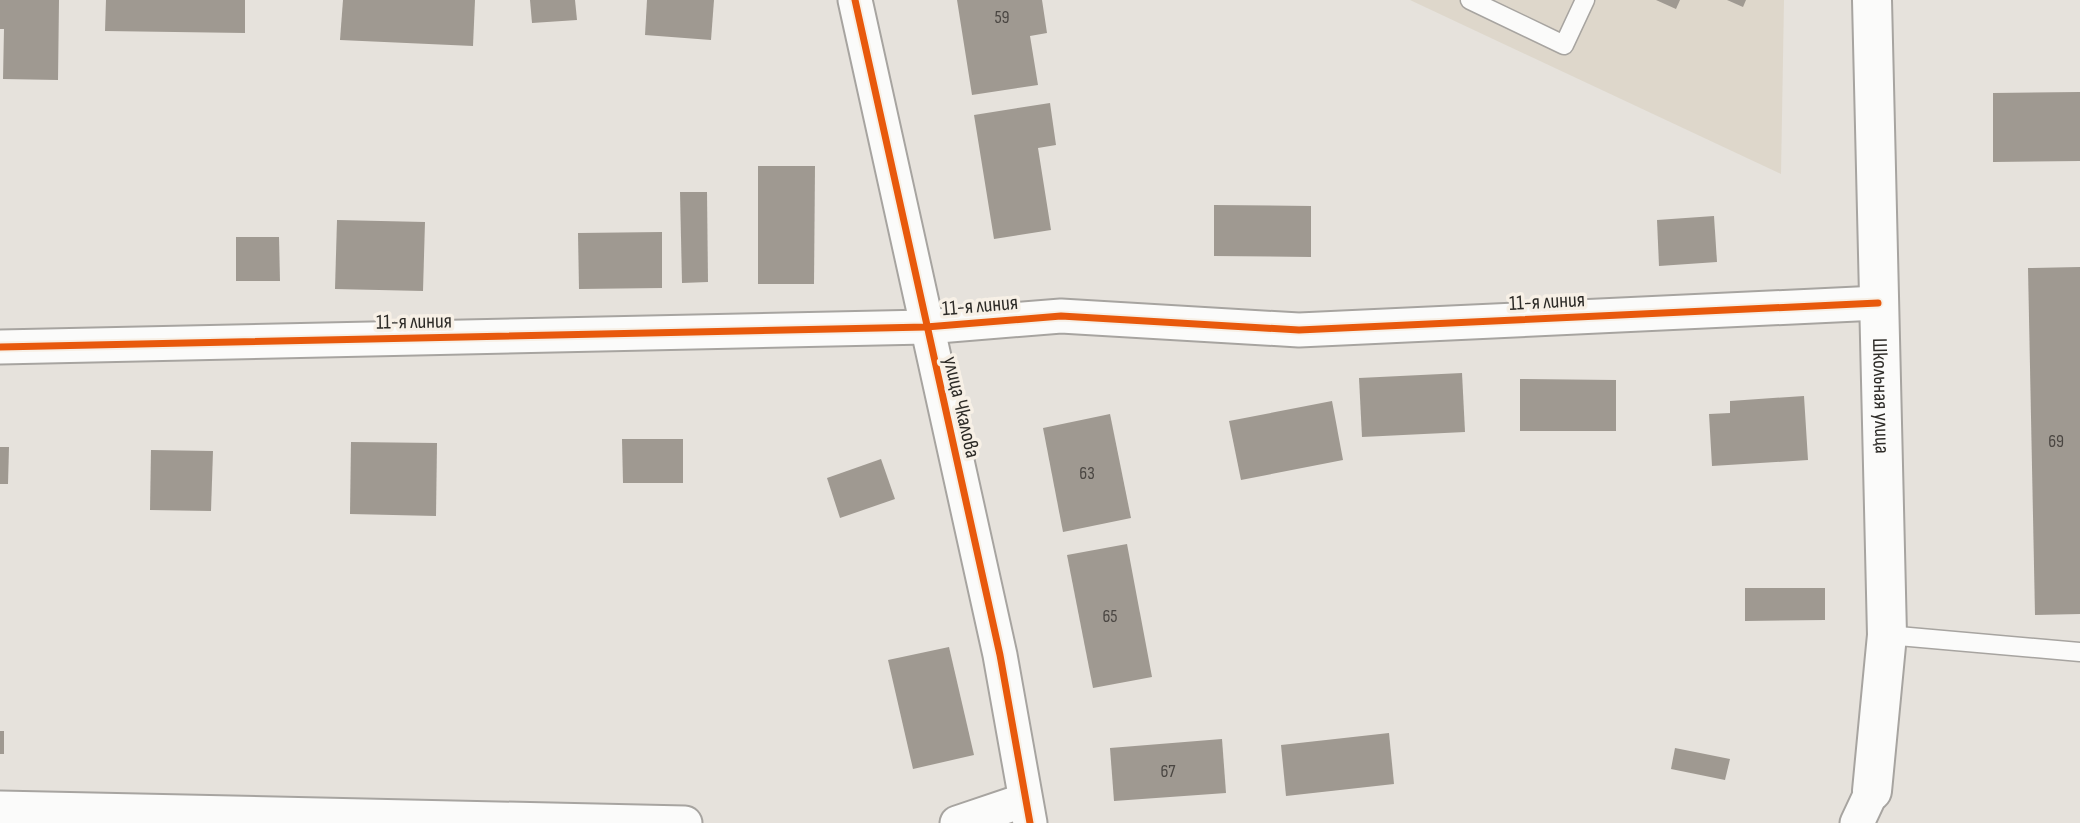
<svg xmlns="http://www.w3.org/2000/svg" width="2080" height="823" font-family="'Sofia Sans Condensed',sans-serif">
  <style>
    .built { fill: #ded7cb }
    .building { fill: #9f9991 }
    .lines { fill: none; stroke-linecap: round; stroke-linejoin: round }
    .lane-casing { stroke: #a7a4a0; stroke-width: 21 }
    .street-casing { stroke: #a7a4a0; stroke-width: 37 }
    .secondary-casing { stroke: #a7a4a0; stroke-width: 42 }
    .lane { stroke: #fbfbfa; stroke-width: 18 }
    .street { stroke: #fbfbfa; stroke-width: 33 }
    .secondary { stroke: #fbfbfa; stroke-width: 38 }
    .cycleway-casing { stroke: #f7f0e6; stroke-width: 11 }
    .cycleway { stroke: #e8590c; stroke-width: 7 }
    .labels { text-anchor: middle; stroke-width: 7; stroke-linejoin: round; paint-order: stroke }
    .number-label { font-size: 18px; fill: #4a4642 }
    .street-label { font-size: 21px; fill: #2d2b27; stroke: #f7f0e6 }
  </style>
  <rect width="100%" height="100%" fill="#e6e2dc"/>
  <path class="built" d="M1410,0H1784L1781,174Z"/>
  <g class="building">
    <path d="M0,0H59L58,80L3,79L4,29H0Z"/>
    <path d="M106,0H245V33L105,31Z"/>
    <path d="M343,0H475L473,46L340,40Z"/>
    <path d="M530,0H575L577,20L532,23Z"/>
    <path d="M647,0H714L711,40L645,35Z"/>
    <path d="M957,0H1042L1047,33L1030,36L1038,85L972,95Z"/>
    <path d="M1656,0H1680L1676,9Z"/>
    <path d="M1727,0H1746L1743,7Z"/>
    <path d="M2080,92V161L1993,162V93Z"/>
    <path d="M1050,103L1056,145L1038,148L1051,230L994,239L974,115Z"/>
    <path d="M758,166H815L814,284H758Z"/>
    <path d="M680,192H707L708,282L682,283Z"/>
    <path d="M1214,205L1311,206V257L1214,256Z"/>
    <path d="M1714,216L1717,262L1659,266L1657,220Z"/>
    <path d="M337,220L425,222L423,291L335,289Z"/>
    <path d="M662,232V288L579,289L578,233Z"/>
    <path d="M236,237H279L280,281H236Z"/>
    <path d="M2080,267V614L2035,615L2028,268Z"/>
    <path d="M1462,373L1465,432L1362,437L1359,378Z"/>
    <path d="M1520,379L1616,380V431H1520Z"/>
    <path d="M1804,396L1808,460L1712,466L1709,414L1730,413V401Z"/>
    <path d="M1332,401L1343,460L1241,480L1229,421Z"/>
    <path d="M1110,414L1131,518L1063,532L1043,428Z"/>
    <path d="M622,439H683V483H623Z"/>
    <path d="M351,442L437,443L436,516L350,514Z"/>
    <path d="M0,447H9L8,484H0Z"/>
    <path d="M151,450L213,451L211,511L150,510Z"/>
    <path d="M881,459L895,499L840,518L827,478Z"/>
    <path d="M1127,544L1152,677L1093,688L1067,555Z"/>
    <path d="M1745,588H1825V620L1745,621Z"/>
    <path d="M949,647L974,755L913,769L888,660Z"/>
    <rect x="0" y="731" width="4" height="23"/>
    <path d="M1389,733L1394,784L1286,796L1281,745Z"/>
    <path d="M1222,739L1226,793L1114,801L1110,748Z"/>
    <path d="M1675,748L1730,759L1725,780L1671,769Z"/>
  </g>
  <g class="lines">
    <defs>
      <g id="lane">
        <path d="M1470,0L1564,45L1585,0"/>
        <path d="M1887,635L2080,652"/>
      </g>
      <g id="street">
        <path d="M855,0L1000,655L1030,823"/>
        <path d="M0,347L926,327L1061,316L1299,330L1878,303"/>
        <path d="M0,808L685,823"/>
        <path d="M957,823L1025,800"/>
        <path d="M1857,823L1872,791"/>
      </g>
      <g id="secondary">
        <path id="s1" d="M1872,0L1887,635L1872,791"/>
      </g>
    </defs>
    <use href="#lane" class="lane-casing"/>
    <use href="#street" class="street-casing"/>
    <use href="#secondary" class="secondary-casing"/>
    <use href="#lane" class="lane"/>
    <use href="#street" class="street"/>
    <use href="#secondary" class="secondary"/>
    <defs>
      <g id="cycleway">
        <path d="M855,0L1000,655L1030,823"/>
        <path d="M0,347L926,327L1061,316L1299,330L1878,303"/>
      </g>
    </defs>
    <use href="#cycleway" class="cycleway-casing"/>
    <use href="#cycleway" class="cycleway"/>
  </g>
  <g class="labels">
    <g class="number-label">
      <text x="1002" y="23">59</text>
      <text x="2056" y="447">69</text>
      <text x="1087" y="479">63</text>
      <text x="1110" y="622">65</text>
      <text x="1168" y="777">67</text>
    </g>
    <g class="street-label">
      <text transform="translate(1547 301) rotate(-3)" y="7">11-я линия</text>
      <text transform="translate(980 305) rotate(-5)" y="7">11-я линия</text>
      <text transform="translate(414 321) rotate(-1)" y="7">11-я линия</text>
      <text dy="7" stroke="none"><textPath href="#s1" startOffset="396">Школьная улица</textPath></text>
      <text transform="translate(962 407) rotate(77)" y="7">улица Чкалова</text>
    </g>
  </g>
</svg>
